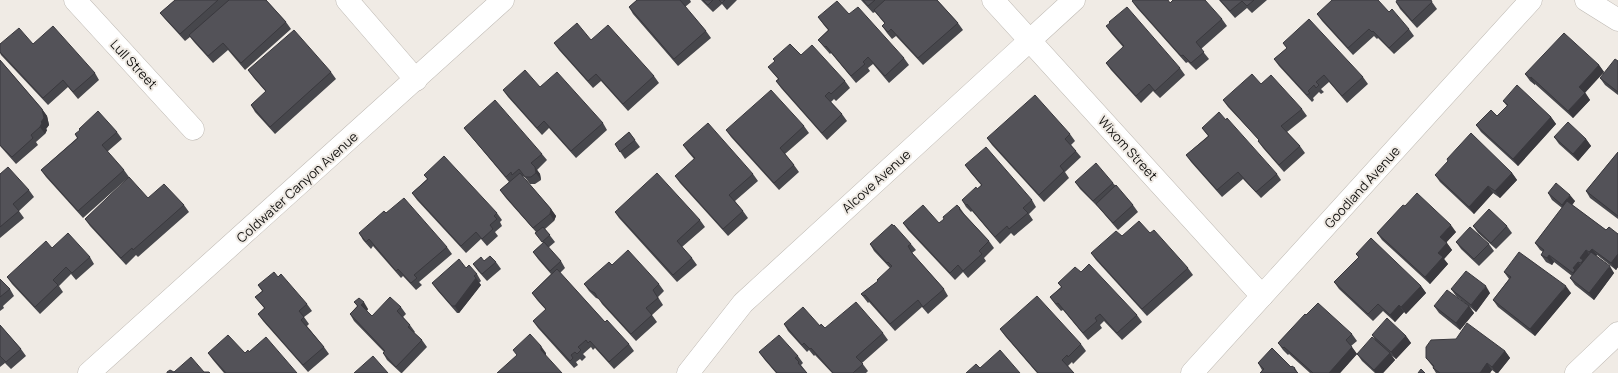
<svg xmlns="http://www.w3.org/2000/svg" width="1618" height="373" font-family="Manrope,sans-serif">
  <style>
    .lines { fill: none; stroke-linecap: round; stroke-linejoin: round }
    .minor-casing { stroke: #beb9b3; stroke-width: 23 }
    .secondary-casing { stroke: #beb9b3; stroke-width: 23 }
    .minor { stroke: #fff; stroke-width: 22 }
    .secondary { stroke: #fff; stroke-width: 22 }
    .wall { fill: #47474c }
    .shaded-wall { fill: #3a393e }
    .building { fill: #535258; stroke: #3a393e }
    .labels { text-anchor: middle; stroke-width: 4; stroke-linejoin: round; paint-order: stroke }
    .street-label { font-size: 13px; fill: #141311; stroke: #f0ebe5 }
  </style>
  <rect width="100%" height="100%" fill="#f0ebe5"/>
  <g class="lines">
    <defs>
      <g id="minor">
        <path d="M75,0L193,129"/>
        <path d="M347,0L416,80"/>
        <path d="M993,0L1262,296"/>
        <path d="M1586,0L1618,20"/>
        <path d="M688,373L743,303L1074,0"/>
        <path d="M1192,373L1531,0"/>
        <path d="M1576,373L1618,333"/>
      </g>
      <path id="secondary" d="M89,373L503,0"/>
    </defs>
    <use href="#minor" class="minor-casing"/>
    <use href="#secondary" class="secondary-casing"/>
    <use href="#minor" class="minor"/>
    <use href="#secondary" class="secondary"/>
  </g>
  <g class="wall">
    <path d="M175,0H266L286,22L291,29L245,70L228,50L213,63L194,42L190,37L185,41L165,19L160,13Z"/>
    <path d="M637,0H690L691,2L685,7L706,31L711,38L678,66L633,14L629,7Z"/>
    <path d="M701,0H737L727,10L722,4L713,12Z"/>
    <path d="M861,0H937L958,23L963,30L923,65L896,36L892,39L887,33L882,26L885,24L875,12L873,13Z"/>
    <path d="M1219,0H1267L1252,13L1247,8L1235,18Z"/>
    <path d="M1132,1L1170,3L1222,19L1227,26L1201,49L1209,59L1196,70L1188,62L1186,63L1137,8Z"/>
    <path d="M1396,2H1432L1437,9L1417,28L1400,9Z"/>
    <path d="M1389,12L1409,29L1414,36L1394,54L1378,38L1377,39L1374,36L1353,55L1322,21L1317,14Z"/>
    <path d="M849,14L904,58L909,65L889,83L873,64L868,68L870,71L856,83L831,53L830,54L823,46L818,40L828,30L823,24L818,17Z"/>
    <path d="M1106,26L1180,68L1185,75L1160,98L1153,91L1141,103L1111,70L1106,63L1123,47L1111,33Z"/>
    <path d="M591,40L654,76L659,83L628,111L601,81L593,88L559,50L554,43Z"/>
    <path d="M1283,43L1363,77L1368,84L1347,103L1329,82L1321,89L1324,92L1321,94L1319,92L1313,98L1314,100L1312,102L1279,66L1274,59L1287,48Z"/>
    <path d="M0,44H33L95,73L99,80L78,99L68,87L48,105L1,55L0,53Z"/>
    <path d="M801,55L845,81L850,88L836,101L834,99L831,102L842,114L847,121L827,140L781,88L776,81L778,79L768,67Z"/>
    <path d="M0,60L42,109L47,116L49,125L46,129L47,130L45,134L36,142L38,145L16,164L0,146Z"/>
    <path d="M1618,61V95L1605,85L1600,78Z"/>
    <path d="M1599,65L1604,72L1585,92L1590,100L1573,118L1535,84V85L1530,81L1525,74Z"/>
    <path d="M248,70L331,72L336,79L275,134L255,112L251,105L266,92L253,77Z"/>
    <path d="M1261,84L1302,109L1307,116L1287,132L1300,146L1305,153L1284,172L1263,148L1258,141L1259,140L1228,107L1223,100Z"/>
    <path d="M540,87L603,123L607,130L576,158L549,128L542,135L508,97L503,90Z"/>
    <path d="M1503,101L1551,117L1556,124L1518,166L1481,132L1476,125L1497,116L1507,106Z"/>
    <path d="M804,126L809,133L785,154L794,165L799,172L779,190L731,137L726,130Z"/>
    <path d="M464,128L542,154L547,160L537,170L540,174L541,180L535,184H530L524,176L523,177L551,209L556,216L554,221L545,229L555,242L548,248L561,261L565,268L560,273L605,322L629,344L634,351L614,369L595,348L593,350L591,347L583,354L586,357L582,361L580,359L576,362L578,365L574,368L538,328L533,321L546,310L537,300L532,293L551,274L538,259L533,252L543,243L535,233L536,232L505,197L500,190L509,182Z"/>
    <path d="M1202,128L1277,174L1281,180L1261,198L1243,179L1222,197L1191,162L1186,155L1208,136Z"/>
    <path d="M117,132L122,139L107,152L124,170L129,177L83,218L46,177L41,170L77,138L75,134Z"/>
    <path d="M629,132L640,147L625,159L615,144Z"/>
    <path d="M1070,134L1075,141L1071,145L1081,157L1065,172L1069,178L1044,202L992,145L987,138Z"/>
    <path d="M1554,137L1586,139L1591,146L1578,161L1559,144Z"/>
    <path d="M683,145L753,174L758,181L735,201L743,211L748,218L728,236L680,183L675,176L694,159L688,152Z"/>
    <path d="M1618,152V219L1590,198L1586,191Z"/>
    <path d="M965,165L1032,200L1036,207L1029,214L1033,220L1014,236L1011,233L1000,244L972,211L971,212L966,207L962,200L978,189L981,185L970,172Z"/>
    <path d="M1512,173L1517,180L1500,198L1493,193L1474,214L1440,182L1435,175Z"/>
    <path d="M0,174L29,190L34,197L19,211L24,218L0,238Z"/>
    <path d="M424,175L497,213L502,220L500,222L502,226L495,232L498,236L487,246L481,239L466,253L417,200L412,193L427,179Z"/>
    <path d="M1075,182L1113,183L1133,205L1138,212L1118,230L1098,207L1080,189Z"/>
    <path d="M1548,193L1575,201L1572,205L1606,230L1618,234V267L1616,270L1597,255L1596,256L1614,273L1594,300L1575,285L1570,278L1572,276L1554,262L1552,265L1546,262L1541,255L1543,252L1540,250L1535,243L1562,208L1552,200Z"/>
    <path d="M184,205L189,212L138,257L136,255L126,265L90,226L85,219Z"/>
    <path d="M1405,206L1456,232L1446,242L1452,250L1444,259L1448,264L1430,284L1382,240L1377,233Z"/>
    <path d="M960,208L965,215L989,241L994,248L984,258L986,261L968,278L963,272L955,280L908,230L903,223H939Z"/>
    <path d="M615,212L700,220L705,227L682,247L692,258L697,265L677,282L619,218Z"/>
    <path d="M1473,226H1507L1512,233L1496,249L1478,233Z"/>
    <path d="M359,233L447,247L452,254L419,282L422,285L416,290L403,276L401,278L373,246L371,249L363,240Z"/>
    <path d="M1150,233L1188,268L1193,275L1147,316L1096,260L1091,253L1122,236Z"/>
    <path d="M1456,242L1489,244L1494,251L1479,266L1461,249Z"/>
    <path d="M870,244H911L916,250L912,253L944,289L948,296L928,314L922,307L895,331L869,302L868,303L861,294L878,281L890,268L874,251Z"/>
    <path d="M52,248L90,257L94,264L76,280L71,274L59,286L63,292L40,314L12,284L7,277Z"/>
    <path d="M1356,254L1421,286L1426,293L1406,314L1404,312L1395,322L1383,311L1373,321L1339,289L1334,282L1359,258Z"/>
    <path d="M484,261L496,262L501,269L487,281L478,271L473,264Z"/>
    <path d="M612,265L659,284L664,291L658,297L663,305L652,315L657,322L636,341L602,304L599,299L596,298L589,291L584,284Z"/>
    <path d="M466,268L477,274L481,281L479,283L481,285L459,313H457L437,290L432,283Z"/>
    <path d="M1081,272L1137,315L1142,322L1122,340L1104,321L1100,325L1102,328L1088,340L1063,310L1061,311L1055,304L1050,297L1061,287L1058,283Z"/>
    <path d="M1504,272L1571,293L1535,336L1498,307L1493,300L1509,279Z"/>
    <path d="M278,277L307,304L312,311L304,317L309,324L307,326L324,347L329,354L308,372L263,321L258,314L264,308L255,297L262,291L258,285Z"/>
    <path d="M0,279L10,289L14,296L3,306L4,308L0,311Z"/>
    <path d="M1451,289L1490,293L1476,312L1456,296Z"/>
    <path d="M354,302L368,309L367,311L372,316L401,307L406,314L403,317L410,325L415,332L414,333L422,340L427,347L402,373H401L387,360L383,353L384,352L354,321L350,314L357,306Z"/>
    <path d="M1434,306H1469L1474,313L1460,330L1439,313Z"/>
    <path d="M1306,315L1352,334L1357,341L1351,346L1357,354L1340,373H1310L1289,354L1288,355L1283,350L1278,343Z"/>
    <path d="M784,324L820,326L825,328L883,333L888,340L862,363L868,371L866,373H832L815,355L814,356L809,350L807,352L788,331Z"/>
    <path d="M0,325L21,349L26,356L11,369L5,363L0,367Z"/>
    <path d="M1000,329L1081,344L1086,351L1073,364L1072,362L1068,366L1074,373H1037L1005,336Z"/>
    <path d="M1372,335L1406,336L1411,343L1396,359L1391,355L1395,360L1383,373H1375L1362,361L1357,354L1375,340Z"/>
    <path d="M1505,351L1510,358L1498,373H1496L1492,370L1490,373H1436L1433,368V367L1426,358Z"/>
    <path d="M249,352L297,373H224L213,360L208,353H245Z"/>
    <path d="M759,352L798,356L803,363L801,365L807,373H776L764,359Z"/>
    <path d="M1258,363L1291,367L1295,368L1298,373H1260L1262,370Z"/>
  </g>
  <g class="shaded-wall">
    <path d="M1599,65L1604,72L1584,94L1579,87Z"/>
    <path d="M1531,77L1535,84V85L1530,78Z"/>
    <path d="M1585,93L1590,100L1573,118L1568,111Z"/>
    <path d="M42,109L47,116L49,125L46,129L47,130L45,134L40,127L41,122Z"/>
    <path d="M1551,117L1556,124L1518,166L1513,159Z"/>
    <path d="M1586,139L1591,146L1578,161L1573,154Z"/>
    <path d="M535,167L540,174L541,180L536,173Z"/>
    <path d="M1512,173L1517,180L1500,198L1495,191Z"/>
    <path d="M1488,186L1493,193L1474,214L1469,207Z"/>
    <path d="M1570,195L1575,201L1567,212L1562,205Z"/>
    <path d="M551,209L556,216L554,221L550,214Z"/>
    <path d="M1451,225L1456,232L1445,244L1440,237Z"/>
    <path d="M1447,243L1452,250L1444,259L1448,264L1430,284L1425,277L1438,253Z"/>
    <path d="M1592,249L1597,255L1594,259L1589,252Z"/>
    <path d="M1586,250L1591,257L1585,270L1581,263L1580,258Z"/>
    <path d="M1618,254V267L1616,270L1611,263Z"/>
    <path d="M1549,255L1554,262L1552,265L1547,258Z"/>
    <path d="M1578,262L1583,268L1578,280L1573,273V268Z"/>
    <path d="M1610,266L1614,273L1594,300L1589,293Z"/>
    <path d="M476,278L481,285L459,313L455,306Z"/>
    <path d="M1421,286L1426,293L1406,314L1401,307Z"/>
    <path d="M1486,286L1490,293L1476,312L1471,305Z"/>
    <path d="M1566,286L1571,293L1535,336L1530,329Z"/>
    <path d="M364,302L368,309L366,312L361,305Z"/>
    <path d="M1399,305L1404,312L1395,322L1390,315Z"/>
    <path d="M1469,306L1474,313L1460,330L1456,323Z"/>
    <path d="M1406,336L1411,343L1396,359L1391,352Z"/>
    <path d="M541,346L546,353V357L541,350Z"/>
    <path d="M1352,347L1357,354L1340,373H1329Z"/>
    <path d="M1505,351L1510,358L1498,373H1496L1492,367Z"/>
    <path d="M1390,353L1395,360L1383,373H1376L1374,370Z"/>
    <path d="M1487,363L1492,370L1490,373H1480Z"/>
  </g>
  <g class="building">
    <path d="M175,0H218L180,34L160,13Z"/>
    <path d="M229,0H266L286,22L241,63L223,43L208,56L189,35Z"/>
    <path d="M637,0H680L706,31L674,59L629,7Z"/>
    <path d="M703,0H713L708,5Z"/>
    <path d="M719,0H725L722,3Z"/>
    <path d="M863,0H875L868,6Z"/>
    <path d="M885,0H937L958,23L918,58L891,29L888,32L882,26L885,23L874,10Z"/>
    <path d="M1133,0H1168L1170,3L1173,0H1205L1222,19L1196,42L1204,52L1191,63L1183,55L1181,56L1132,1Z"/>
    <path d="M1220,0H1254L1247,6L1242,1L1230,11Z"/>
    <path d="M1332,0H1378L1389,12L1392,9L1409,29L1389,48L1373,31L1372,32L1369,29L1348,48L1317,14Z"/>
    <path d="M1397,0H1431L1432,2L1412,21L1396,2Z"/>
    <path d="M837,1L849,14L858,7L904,58L885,76L868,57L863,62L865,64L851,76L826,46L825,47L818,40L829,30L818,17Z"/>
    <path d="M1127,7L1180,68L1155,91L1149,84L1136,96L1106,63L1124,46L1106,26L1110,23L1109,22Z"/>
    <path d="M1309,19L1363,77L1342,96L1324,75L1316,82L1319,85L1316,88L1314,85L1308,91L1310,93L1307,95L1274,59L1287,48L1283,43Z"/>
    <path d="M577,23L591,40L608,25L654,76L623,104L596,74L588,81L554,43Z"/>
    <path d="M53,26L95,73L73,92L63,80L43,98L0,52V44L19,28L33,44Z"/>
    <path d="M294,30L331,72L270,127L251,105L266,91L248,70Z"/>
    <path d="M1564,33L1599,65L1579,87L1585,93L1568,111L1531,77L1530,78L1525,74Z"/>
    <path d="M790,44L801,55L812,45L845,81L831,94L829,92L825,96L842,114L822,133L776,81L779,79L768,67L775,61L773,59Z"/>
    <path d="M1615,59L1618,61V92L1600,78Z"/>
    <path d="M0,60L42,109L44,118L41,122L42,123L40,127L31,135L33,138L12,157L0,145Z"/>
    <path d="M525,70L540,87L557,72L603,123L571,151L544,121L537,128L503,90Z"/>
    <path d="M1252,74L1261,84L1271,75L1302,109L1281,126L1300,146L1279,165L1258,141L1259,140L1223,100Z"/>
    <path d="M1517,85L1551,117L1513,159L1476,125L1491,110L1497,116L1508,105L1503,101Z"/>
    <path d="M771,90L804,126L780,148L794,165L774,183L726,130Z"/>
    <path d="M1035,95L1070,134L1065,139L1076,151L1060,166L1064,171L1039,195L987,138Z"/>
    <path d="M495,100L542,154L531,163L535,167L536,173L531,177H525L519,169L512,175L511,172L506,177L464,128Z"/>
    <path d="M98,111L117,132L102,145L124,170L78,211L41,170L78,138L75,134L80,130L79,129Z"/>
    <path d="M1219,112L1226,120L1227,118L1277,174L1256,192L1238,172L1217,190L1186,155L1209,136L1202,128Z"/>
    <path d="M1568,122L1586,139L1573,154L1554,137Z"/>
    <path d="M708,123L753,174L729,195L743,211L723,229L675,176L695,158L683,145Z"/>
    <path d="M629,132L635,140L620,152L615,144Z"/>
    <path d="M1471,133L1512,173L1495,191L1488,186L1469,207L1435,175L1448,161L1447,159Z"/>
    <path d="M986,147L1032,200L1023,208L1028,213L1009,229L1007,226L995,237L967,204L966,205L962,200L976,187L977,189L982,185L965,165Z"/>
    <path d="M1618,152V216L1586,191Z"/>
    <path d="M444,156L497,213L494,216L497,219L490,225L493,229L482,239L476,232L461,246L412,193L428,179L424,175Z"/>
    <path d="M1096,163L1113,183L1093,201L1075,182Z"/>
    <path d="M8,167L29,190L13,204L19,211L0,227V174Z"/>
    <path d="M520,173L551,209L550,214L533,228L500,190Z"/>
    <path d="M657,173L700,220L677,241L692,258L673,275L615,212Z"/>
    <path d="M129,177L148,198L164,184L184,205L133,250L132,248L121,258L85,219Z"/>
    <path d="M1556,183L1570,195L1562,205L1548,193Z"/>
    <path d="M1116,185L1133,205L1113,223L1096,204Z"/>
    <path d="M1417,193L1451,225L1440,237L1447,243L1438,253L1443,257L1425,277L1377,233L1403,205L1405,206Z"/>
    <path d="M404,198L447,247L414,275L417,278L411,283L398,269L396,271L369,239L366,242L359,233L384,211L386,213Z"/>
    <path d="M1567,201L1606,230L1609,227L1618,234V254L1611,263L1592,249L1589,252L1586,250L1580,258L1583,260L1581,263L1578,262L1573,268L1575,270L1573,273L1549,255L1547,258L1541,255L1544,250L1535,243Z"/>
    <path d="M923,205L939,223L944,219L943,217L957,205L960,208L959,209L989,241L979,251L982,254L963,271L958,265L950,273L903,223Z"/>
    <path d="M1489,209L1507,226L1491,243L1473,226Z"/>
    <path d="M1139,221L1150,233L1154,230L1188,268L1142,309L1091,253L1116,231L1122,236Z"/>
    <path d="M892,224L893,226L894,225L911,244L908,246L912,253L944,289L923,307L918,300L890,324L865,295L863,296L861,294L878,281L877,280L892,266L888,262L887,263L870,244Z"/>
    <path d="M543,227L550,235L542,242L535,233Z"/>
    <path d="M1470,227L1489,244L1474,259L1456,242Z"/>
    <path d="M68,233L90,257L72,273L66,267L53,280L58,285L35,307L7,277L46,241L52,248Z"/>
    <path d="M1371,238L1421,286L1401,307L1399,305L1390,315L1378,304L1368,314L1334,282L1359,257L1356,254Z"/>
    <path d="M544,242L561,261L550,271L533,252Z"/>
    <path d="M628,250L659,284L653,290L658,298L646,308L652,315L631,334L597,297L595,293L591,291L584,284L609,262L612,265Z"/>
    <path d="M1519,252L1566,286L1530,329L1493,300L1511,277L1504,272Z"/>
    <path d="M1591,252L1610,266L1589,293L1570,278Z"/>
    <path d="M490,256L496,262L482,274L473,264L481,257L484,261Z"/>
    <path d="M459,259L466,268L469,265L477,274L474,276L476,278L455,306H452L432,283Z"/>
    <path d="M1089,264L1137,315L1117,333L1100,314L1095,318L1097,321L1083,333L1058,303L1056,304L1050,297L1062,287L1058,283L1075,267L1081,272Z"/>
    <path d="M557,269L605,322L607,320L629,344L609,362L590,341L588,343L586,340L578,347L581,350L577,354L575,352L571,355L573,358L570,361L533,321L546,309L532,293Z"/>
    <path d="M1466,271L1486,286L1471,305L1451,289Z"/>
    <path d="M274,272L278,277L281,274L307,304L299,311L304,317L301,320L324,347L303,365L258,314L265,308L255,297L263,291L258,285Z"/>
    <path d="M0,279L10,289L0,297Z"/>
    <path d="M1447,290L1469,306L1456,323L1434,306Z"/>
    <path d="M1037,296L1081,344L1068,357L1067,355L1062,360L1074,373H1038L1000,329Z"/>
    <path d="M390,297L401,307L397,311L410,325L408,327L422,340L396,367L383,353L385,351L350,314L358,306L354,302L359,298L364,302L361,305L372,316Z"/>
    <path d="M856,302L883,333L856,357L863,364L853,373H833L811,348L810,349L804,343L802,345L784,324L803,307L820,326L821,324L825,328Z"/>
    <path d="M1318,303L1352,334L1346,340L1352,347L1329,373H1313L1284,347L1283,348L1278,343L1305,314L1306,315Z"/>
    <path d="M1387,318L1406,336L1391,352L1372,335Z"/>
    <path d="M1467,323L1505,351L1492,367L1487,363L1480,373H1440L1433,368L1434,366L1426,358V347L1431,340L1456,339Z"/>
    <path d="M0,325L21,349L6,362L0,356Z"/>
    <path d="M530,334L541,346V350L562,373H497L517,355L513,350Z"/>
    <path d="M228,335L245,353L248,350L249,352L266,337L297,373H226L208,353Z"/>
    <path d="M779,335L798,356L795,358L799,362L798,363L807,373H777L759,352Z"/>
    <path d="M1372,337L1390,353L1374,370L1357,354Z"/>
    <path d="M1272,348L1291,367L1292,366L1295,368L1294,369L1298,373H1260L1264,369L1258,363Z"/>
    <path d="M1000,350L1020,373H966L976,364L980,368Z"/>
    <path d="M373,356L388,373H354Z"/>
    <path d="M191,357L204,372H209L210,373H167V372L170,370L174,372Z"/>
    <path d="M1421,369L1425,373H1418Z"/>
  </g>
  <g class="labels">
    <g class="street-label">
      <text transform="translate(134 64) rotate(47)" y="5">Lull Street</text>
      <text transform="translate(1128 148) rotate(48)" y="5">Wixom Street</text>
      <text transform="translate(876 181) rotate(-42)" y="5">Alcove Avenue</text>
      <text transform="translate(297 187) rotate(-42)" y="5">Coldwater Canyon Avenue</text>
      <text transform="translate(1362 187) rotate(-48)" y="5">Goodland Avenue</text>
    </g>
  </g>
</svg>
